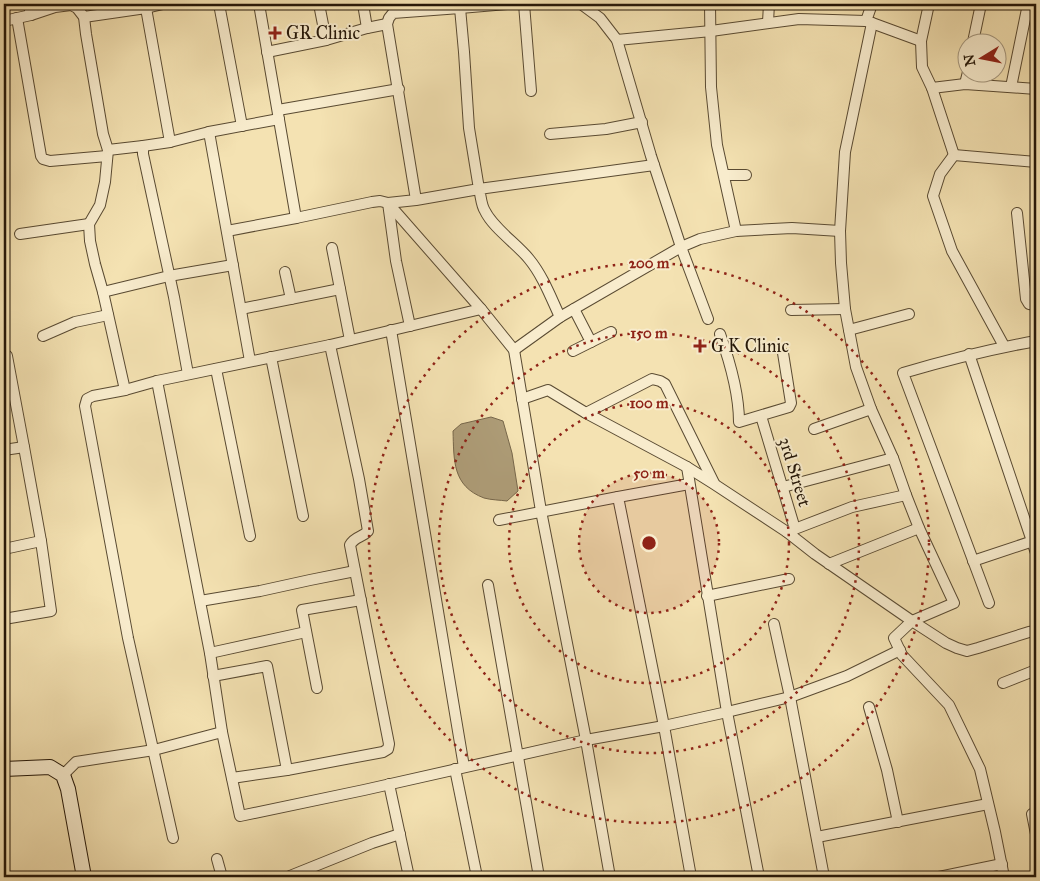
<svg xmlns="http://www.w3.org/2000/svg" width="1040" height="881" font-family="'IM FELL Great Primer',serif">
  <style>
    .water { fill: #ae9d78; stroke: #77674b }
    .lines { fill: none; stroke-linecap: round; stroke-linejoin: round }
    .street-casing { stroke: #594a32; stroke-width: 12 }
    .secondary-casing { stroke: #251708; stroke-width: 16 }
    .street { stroke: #f8eccd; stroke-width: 10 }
    .secondary { stroke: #f8eccd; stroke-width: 14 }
    .ring { fill: none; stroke: #8f2418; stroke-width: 2.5; stroke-dasharray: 2.5 5 }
    .poi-dot { fill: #8f2418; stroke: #f8eccd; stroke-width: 2 }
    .labels { text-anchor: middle; stroke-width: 4; stroke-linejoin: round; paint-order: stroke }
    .poi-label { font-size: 18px; fill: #251708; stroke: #f8eccd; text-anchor: start }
    .street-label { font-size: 18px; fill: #251708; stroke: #f8eccd }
    .centre { fill: #8f2418; stroke: #f8eccd; stroke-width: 2.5 }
    .ring-label { font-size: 15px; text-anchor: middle; font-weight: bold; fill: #8f2418; stroke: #f8eccd; stroke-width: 4; stroke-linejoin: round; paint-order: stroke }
  </style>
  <rect width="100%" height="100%" fill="#f4e2b2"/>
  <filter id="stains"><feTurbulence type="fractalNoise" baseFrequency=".004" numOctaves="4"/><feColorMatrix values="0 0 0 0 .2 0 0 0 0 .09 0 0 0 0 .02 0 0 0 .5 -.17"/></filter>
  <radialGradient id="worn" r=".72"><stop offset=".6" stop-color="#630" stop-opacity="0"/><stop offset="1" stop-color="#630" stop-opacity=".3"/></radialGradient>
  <path class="water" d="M491,417L503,421L512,453L518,491L507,501C500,500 491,500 484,498C452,486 454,460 453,431L461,424Z"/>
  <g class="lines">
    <defs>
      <g id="street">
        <path d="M29,4L31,15"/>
        <path d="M219,4L242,126"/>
        <path d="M259,4L296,218L372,202L380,201L388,203L481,309L514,350L541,511L586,740L610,877"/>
        <path d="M319,4L326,40"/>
        <path d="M363,4L367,28"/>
        <path d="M524,4L531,91"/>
        <path d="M710,4L711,87L717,145L736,231"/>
        <path d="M929,4L921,41L922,67L932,88L954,155"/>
        <path d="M146,8L163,4"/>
        <path d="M460,8L507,4"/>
        <path d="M84,17L146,8L170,142"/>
        <path d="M17,18L41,156L43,159L50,161L107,156"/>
        <path d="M4,21L31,15L55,7L71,5L77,8L84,17L86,34L103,134L108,150L105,182L100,205L89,224L90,241L95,264L103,292L125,390"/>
        <path d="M866,21L872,4"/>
        <path d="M768,22L769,4"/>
        <path d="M617,40L711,31L799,19L866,21L872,23"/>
        <path d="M921,41L872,23L845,152L840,231L841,263L845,309L856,367L871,409L893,458L906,495L919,528L954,603L912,621L894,638L902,655L949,705L980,769L995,832L1004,877"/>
        <path d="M973,42L981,4"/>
        <path d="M267,52L326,40L367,28L387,24"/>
        <path d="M965,84L968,72"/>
        <path d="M1011,87L1028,4"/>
        <path d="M932,88L965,84L1036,89"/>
        <path d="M278,110L399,89"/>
        <path d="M209,132L279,119"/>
        <path d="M550,134L606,129L642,122"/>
        <path d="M143,146L170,142L209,132L250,361"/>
        <path d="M108,150L143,146V154L174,297L188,374"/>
        <path d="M954,155L940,174L933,196L952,251L1004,346"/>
        <path d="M954,155L1036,162"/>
        <path d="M724,175H746"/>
        <path d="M1017,213L1026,299L1029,304L1036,305"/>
        <path d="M227,231L296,218"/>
        <path d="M20,234L89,224"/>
        <path d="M332,248L350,340"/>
        <path d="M285,272L291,299"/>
        <path d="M103,292L169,276L233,265"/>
        <path d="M241,309L340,289"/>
        <path d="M791,310L845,309"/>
        <path d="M560,317C551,298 543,276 529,259C517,244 493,228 485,211C481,205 481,196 479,189L654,165"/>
        <path d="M708,319L681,247L700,239L736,231L792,228L840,231"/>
        <path d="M410,326L396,261L388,203L416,200L479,189L469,128L464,52L460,8L393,13L389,18L387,24L416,200"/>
        <path d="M391,330L464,767"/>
        <path d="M849,330L909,314"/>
        <path d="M720,334C730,362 739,392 739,422L789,407L791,403L783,353"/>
        <path d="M43,336L75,322L108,315"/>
        <path d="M591,342L611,332"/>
        <path d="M514,350L560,317L681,247L651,156L617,40L600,18L581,4"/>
        <path d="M573,351L591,342L574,309"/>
        <path d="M969,354L1036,553"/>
        <path d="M4,356H7L24,447"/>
        <path d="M271,357L303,516"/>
        <path d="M216,369L250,536"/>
        <path d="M157,381L210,653L222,732L240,816L364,790L586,740L664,726L727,712L687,467"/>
        <path d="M522,399L548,390L586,413L687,467L714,484L787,532L815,554L912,621L946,643L957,648L967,651L978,648L1029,632L1035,631L1036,632"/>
        <path d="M586,413L652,379L660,381L665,384L714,483"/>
        <path d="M761,416L795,529"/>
        <path d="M814,429L871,409"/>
        <path d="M4,450L24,447L41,541L51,611L4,619"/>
        <path d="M689,484L618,497L664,726L691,877"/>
        <path d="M783,487L893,458"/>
        <path d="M499,520L618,497"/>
        <path d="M787,532L852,507L906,495"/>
        <path d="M4,549L41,541"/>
        <path d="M973,561L1036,540"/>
        <path d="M829,564L919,528"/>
        <path d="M488,585L539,877"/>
        <path d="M707,596L789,579"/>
        <path d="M200,601L260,591L310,580L355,571"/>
        <path d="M989,603L903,373C947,360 991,349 1036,341"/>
        <path d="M774,624L790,697L824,877"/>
        <path d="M210,653L306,632"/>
        <path d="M213,676L267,666L287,770"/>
        <path d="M1003,683L1036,670"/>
        <path d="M317,688L302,610L361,600"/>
        <path d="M869,707L887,770L898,822"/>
        <path d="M455,769L477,877"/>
        <path d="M63,775L76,762L154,750L222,732"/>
        <path d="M232,778L287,770L383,752L388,749L389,744L350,545C355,536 362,538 368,531L359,479L330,345"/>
        <path d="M389,784L409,877"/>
        <path d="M1032,814L1036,834"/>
        <path d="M817,837L988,804"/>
        <path d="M173,838L128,638L85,406L87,399L93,396L125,390L157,381L330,345L481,309"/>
        <path d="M217,859L222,877"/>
        <path d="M290,876L372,843L400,834"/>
        <path d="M759,877L727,712L790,697L847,676L900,650"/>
        <path d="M939,877L1002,864"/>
      </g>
      <path id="secondary" d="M4,769L50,767L63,775L68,789L84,877"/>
    </defs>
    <use href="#street" class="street-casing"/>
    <use href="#secondary" class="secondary-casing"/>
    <use href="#street" class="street"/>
    <use href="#secondary" class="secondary"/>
  </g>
  <circle cx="649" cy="543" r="70" fill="#8f2418" fill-opacity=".12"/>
  <g class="ring">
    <circle cx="649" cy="543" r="70"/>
    <circle cx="649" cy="543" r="140"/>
    <circle cx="649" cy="543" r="210"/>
    <circle cx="649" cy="543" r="280"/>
  </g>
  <g class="poi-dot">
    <path d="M272.5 25.5h5v5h5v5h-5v5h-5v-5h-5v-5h5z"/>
    <path d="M697.5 338.5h5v5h5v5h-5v5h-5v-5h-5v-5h5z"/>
  </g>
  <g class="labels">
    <g class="poi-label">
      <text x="286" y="39">GR Clinic</text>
      <text x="711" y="352">G K Clinic</text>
    </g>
    <g class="street-label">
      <text transform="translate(795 472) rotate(73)" y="6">3rd Street</text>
    </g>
  </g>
  <circle cx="649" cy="543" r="8" class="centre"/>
  <g class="ring-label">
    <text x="649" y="268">200 m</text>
    <text x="649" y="338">150 m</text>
    <text x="649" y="408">100 m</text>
    <text x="649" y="478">50 m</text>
  </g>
  <rect width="1040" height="881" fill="none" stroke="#f4e2b2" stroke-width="20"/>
  <rect x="5" y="5" width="1030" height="871" fill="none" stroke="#251708" stroke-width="2.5"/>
  <rect x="10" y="10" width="1020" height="861" fill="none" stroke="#251708"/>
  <g transform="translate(982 58) rotate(260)"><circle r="24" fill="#f8eccd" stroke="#a4977e"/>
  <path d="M0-4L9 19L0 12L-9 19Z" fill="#8f2418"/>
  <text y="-8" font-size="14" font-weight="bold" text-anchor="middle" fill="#251708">N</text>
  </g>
  <rect width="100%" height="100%" filter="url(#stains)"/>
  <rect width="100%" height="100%" fill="url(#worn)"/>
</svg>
